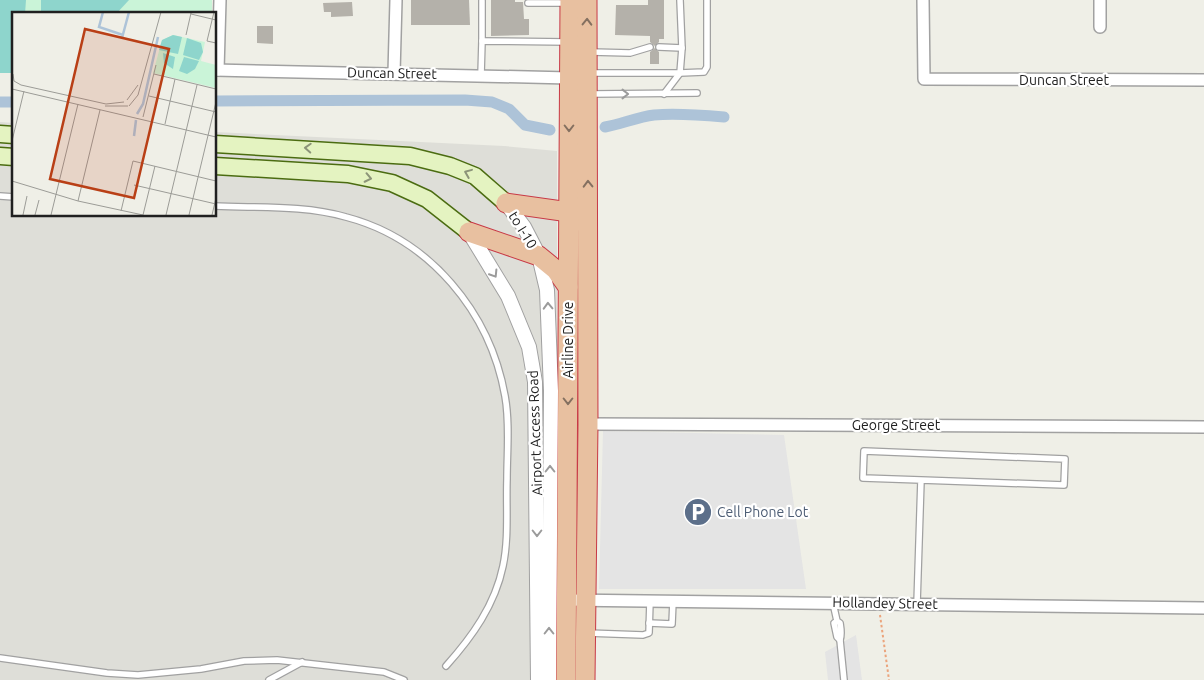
<svg xmlns="http://www.w3.org/2000/svg" width="1204" height="680" font-family="Ubuntu,sans-serif">
  <style>
    .airport { fill: #deded8 }
    .park { fill: #caf4d8 }
    .pitch { fill: #8ed5cc }
    .parking { fill: #e4e4e4 }
    .lines { fill: none; stroke-linecap: round; stroke-linejoin: round }
    .canal { stroke: #adc3d8; stroke-width: 11 }
    .building { fill: #b4b1aa }
    .service-casing { stroke: #a1a1a1; stroke-width: 8 }
    .minor-casing { stroke: #a1a1a1; stroke-width: 14 }
    .tertiary-casing { stroke: #a1a1a1; stroke-width: 16 }
    .secondary-casing { stroke: #4b6c11; stroke-width: 19 }
    .trunk-casing { stroke: #c83946; stroke-width: 21 }
    .path { stroke: #eba47c; stroke-width: 2; stroke-dasharray: 2.5 2.5; stroke-linecap: butt }
    .service { stroke: #fff; stroke-width: 5.5 }
    .minor { stroke: #fff; stroke-width: 11 }
    .tertiary { stroke: #fff; stroke-width: 14 }
    .secondary { stroke: #e4f3c1; stroke-width: 16 }
    .trunk { stroke: #e8c0a0; stroke-width: 19 }
    .oneway { stroke: #847060 }
    .oneway2 { stroke: #9b9b9b }
    .oneway3 { stroke: #8c9479 }
    .labels { text-anchor: middle; stroke-width: 4.5; stroke-linejoin: round; paint-order: stroke }
    .street-label { font-size: 14px; fill: #202020; stroke: #fff }
    .service-label { font-size: 14px; fill: #4e5e75; stroke: #fff; text-anchor: start }
    .inset-river { fill: none; stroke: #adc3d8; stroke-width: 2.5 }
    .inset-road { fill: none; stroke: #9c9c97; stroke-width: 1 }
    .view { fill: #b93f16; fill-opacity: 0.15; stroke: #b93f16; stroke-width: 2.5 }
    .inset-edge { fill: none; stroke: #202020; stroke-width: 2.5 }
  </style>
  <rect width="100%" height="100%" fill="#efefe7"/>
  <path class="airport" d="M0,122L14,123V215H215V132L504,146L557,151V680H0Z"/>
  <path class="park" d="M0,0H212V14H14V73H0Z"/>
  <g class="pitch">
    <path d="M0,0H26L25,14H14V73H0Z"/>
    <path d="M41,0H129L116,14H41Z"/>
  </g>
  <g class="parking">
    <path d="M603,431L784,435L806,589H599Z"/>
    <path d="M856,635L862,680H828L825,652Z"/>
  </g>
  <g class="lines">
    <g class="canal">
      <path d="M215,101L465,100L492,102L509,109L525,125L550,130"/>
      <path d="M0,102H14"/>
      <path d="M605,127C621,124 638,117 654,115C678,113 701,115 724,117"/>
    </g>
  </g>
  <g class="building">
    <path d="M411,0H469L470,25H411Z"/>
    <path d="M491,0H515V2H523L524,19H529V35L491,36Z"/>
    <path d="M648,0H664V39H659V42L655,46L650,42V36L615,35L616,5H648Z"/>
    <path d="M352,2L353,16L331,17V12H324L323,3Z"/>
    <path d="M257,26H273V44L257,43Z"/>
    <path d="M655,48L659,52V64H650V52Z"/>
  </g>
  <g class="lines">
    <defs>
      <g id="service">
        <path d="M528,3H568"/>
        <path d="M482,41V1"/>
        <path d="M659,47L682,48"/>
        <path d="M591,52L630,53L650,47"/>
        <path d="M591,73H680L682,48L680,0"/>
        <path d="M481,75L482,41L568,42"/>
        <path d="M591,94L697,93"/>
        <path d="M664,94L680,73L704,72L707,67V0"/>
        <path d="M0,196L14,197"/>
        <path d="M215,206C258,208 304,205 346,217C430,239 490,312 505,396C510,423 507,452 507,479C506,507 509,538 503,566C495,605 472,637 446,666"/>
        <path d="M833,603L837,621L840,623C841,629 842,634 840,640L837,637L834,623L837,621"/>
        <path d="M917,604L921,480L1064,485L1065,459L864,451L863,478L921,480"/>
        <path d="M649,623L672,624L673,601"/>
        <path d="M587,633L643,635L649,633L650,601"/>
        <path d="M840,640L844,680"/>
        <path d="M0,658L107,673L138,675L201,669L244,661L277,660L384,672L404,680"/>
        <path d="M269,680L302,662"/>
      </g>
      <g id="minor">
        <path d="M923,0L924,79L1204,80"/>
        <path d="M1100,27V0"/>
        <path d="M215,70L569,78"/>
        <path d="M218,70L220,0"/>
        <path d="M394,73L396,0"/>
        <path d="M588,424L1204,427"/>
        <path d="M566,600L1204,608"/>
      </g>
      <g id="tertiary">
        <path d="M506,203L524,227L539,256L547,290L551,391L549,680"/>
        <path d="M469,232L508,296L529,347L535,382L538,680"/>
      </g>
      <g id="secondary">
        <path d="M0,134L14,135"/>
        <path d="M215,144L410,156L450,166L475,176L506,203"/>
        <path d="M0,156L14,157"/>
        <path d="M215,166L348,174L392,183L427,199L469,232"/>
      </g>
      <g id="trunk">
        <path d="M506,203L569,212L577,221"/>
        <path d="M469,232L539,256L556,270L568,287"/>
        <path d="M566,680L570,0"/>
        <path d="M585,680L588,424L587,0"/>
      </g>
    </defs>
    <use href="#service" class="service-casing"/>
    <use href="#minor" class="minor-casing"/>
    <use href="#tertiary" class="tertiary-casing"/>
    <use href="#secondary" class="secondary-casing"/>
    <use href="#trunk" class="trunk-casing"/>
    <path class="path" d="M880,615L889,680"/>
    <use href="#service" class="service"/>
    <use href="#minor" class="minor"/>
    <use href="#tertiary" class="tertiary"/>
    <use href="#secondary" class="secondary"/>
    <use href="#trunk" class="trunk"/>
  </g>
  <defs><path id="oneway-chevron" d="M-2-3.5L2.5 0L-2 3.5" fill="none" stroke-width="1.6" stroke-linecap="round" stroke-linejoin="round" transform="scale(1.25)"/></defs>
  <g class="oneway">
    <use href="#oneway-chevron" transform="translate(587 22) rotate(-89)"/>
    <use href="#oneway-chevron" transform="translate(569 128) rotate(90)"/>
    <use href="#oneway-chevron" transform="translate(588 184) rotate(-91)"/>
    <use href="#oneway-chevron" transform="translate(568 401) rotate(90)"/>
  </g>
  <g class="oneway2">
    <use href="#oneway-chevron" transform="translate(625 94)"/>
    <use href="#oneway-chevron" transform="translate(494 274) rotate(58)"/>
    <use href="#oneway-chevron" transform="translate(548 306) rotate(-92)"/>
    <use href="#oneway-chevron" transform="translate(550 469) rotate(-90)"/>
    <use href="#oneway-chevron" transform="translate(537 533) rotate(90)"/>
    <use href="#oneway-chevron" transform="translate(549 631) rotate(-90)"/>
  </g>
  <g class="oneway3">
    <use href="#oneway-chevron" transform="translate(308 148) rotate(-177)"/>
    <use href="#oneway-chevron" transform="translate(468 173) rotate(-158)"/>
    <use href="#oneway-chevron" transform="translate(368 178) rotate(12)"/>
  </g>
  <defs>
    <symbol id="parking-disc" viewBox="-11 -11 22 22"><circle r="9.5" fill="#5c6f8a" stroke="#fff"/><path d="M-3.5-5.5H1a3.5 3.5 0 0 1 0 7H-1V5.5H-3.5ZM-1-3.4V-.6H.8a1.4 1.4 0 0 0 0-2.8Z" fill="#fff"/></symbol>
  </defs>
  <g fill-rule="evenodd">
    <use href="#parking-disc" x="682" y="496" width="32" height="32"/>
  </g>
  <g class="labels">
    <g class="street-label">
      <text transform="translate(392 73) rotate(1)" y="5">Duncan Street</text>
      <text x="1064" y="85">Duncan Street</text>
      <text transform="translate(523 230) rotate(58)" y="5">to I-10</text>
      <text transform="translate(568 340) rotate(-90)" y="5">Airline Drive</text>
      <text x="896" y="430">George Street</text>
      <text transform="translate(535 433) rotate(-92)" y="5">Airport Access Road</text>
      <text transform="translate(885 603) rotate(1)" y="5">Hollandey Street</text>
    </g>
    <g class="service-label">
      <text x="717" y="517">Cell Phone Lot</text>
    </g>
  </g>
  <g transform="translate(12 12)">
    <rect width="204" height="204" fill="#efefe7"/>
    <path d="M161,23L193,30L189,49L204,53V76L141,61L150,28Z" fill="#caf4d8"/>
    <path d="M161,23L170,25L166,42L147,38L150,28ZM175,26L189,31L191,40L187,48L171,43ZM151,41L163,45L161,57L152,51ZM172,45L187,49L183,57L175,62L167,59Z" fill="#8ed5cc"/>
    <path class="inset-river" d="M91,0L87,15L111,23M110,26L117,0M125,102L131,92L146,25M122,124L124,108"/>
    <path class="inset-road" d="M202,0L195,29L204,31M179,2L204,8M174,23L179,1M1,62L2,69L9,73L94,92L112,90M142,62L204,77M0,77L204,125M137,84L204,100M115,88L126,73M93,94H116M117,94L126,83L149,0M131,105L144,53M153,112L163,67M0,129L12,79M0,169L66,189L131,203L143,154M122,173L204,192M66,189L88,98M109,199L121,149L204,169M11,203L15,184M23,203L27,188M39,203L66,92M154,203L185,73M177,203L204,90M200,203L204,186"/>
    <path class="view" d="M73,17L157,37L122,186L38,167Z"/>
    <rect width="204" height="204" class="inset-edge"/>
  </g>
</svg>
